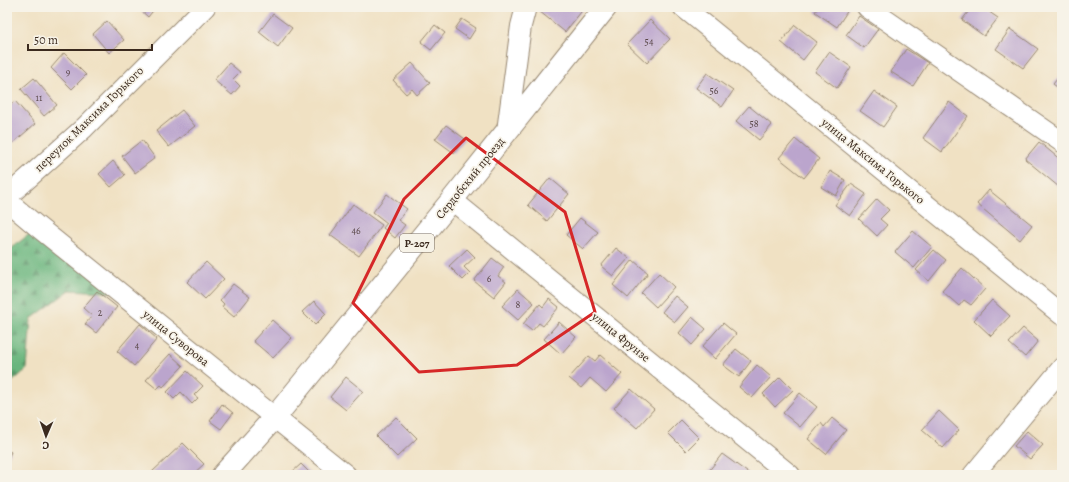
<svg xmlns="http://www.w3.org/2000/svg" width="1069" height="482" font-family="Alegreya,serif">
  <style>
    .forest { fill: url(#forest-firs); stroke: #52704e }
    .building { fill: #bba5cd }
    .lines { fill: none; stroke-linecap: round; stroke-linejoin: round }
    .minor-casing { stroke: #968670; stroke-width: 22 }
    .major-casing { stroke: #968670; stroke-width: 24 }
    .minor { stroke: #fff; stroke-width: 20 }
    .major { stroke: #fff; stroke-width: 22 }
    .marked { fill: none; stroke: #d62828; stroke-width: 3; stroke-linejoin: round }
    .labels { text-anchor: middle; stroke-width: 3.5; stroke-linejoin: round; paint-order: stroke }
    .number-label { font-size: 10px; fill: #5b494a }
    .shield { fill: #f7f3e8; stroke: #73665b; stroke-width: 1 }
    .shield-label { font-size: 11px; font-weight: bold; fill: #3b2a1e }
    .street-label { font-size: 12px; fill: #3b2a1e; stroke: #f7f3e8 }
  </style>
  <defs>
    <pattern id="forest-firs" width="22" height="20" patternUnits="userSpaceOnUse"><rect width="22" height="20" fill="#69b57d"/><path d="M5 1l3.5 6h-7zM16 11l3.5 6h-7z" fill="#589366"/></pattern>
  </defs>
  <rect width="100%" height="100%" fill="#f7f3e8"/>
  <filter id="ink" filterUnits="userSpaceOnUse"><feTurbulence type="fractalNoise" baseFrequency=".025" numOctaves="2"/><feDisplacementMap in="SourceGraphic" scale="8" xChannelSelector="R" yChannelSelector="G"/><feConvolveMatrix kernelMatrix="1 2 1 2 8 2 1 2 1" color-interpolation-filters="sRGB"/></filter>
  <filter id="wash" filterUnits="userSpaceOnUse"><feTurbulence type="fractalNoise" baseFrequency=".012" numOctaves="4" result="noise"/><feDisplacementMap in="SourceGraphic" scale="16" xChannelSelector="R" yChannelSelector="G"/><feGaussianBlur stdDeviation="0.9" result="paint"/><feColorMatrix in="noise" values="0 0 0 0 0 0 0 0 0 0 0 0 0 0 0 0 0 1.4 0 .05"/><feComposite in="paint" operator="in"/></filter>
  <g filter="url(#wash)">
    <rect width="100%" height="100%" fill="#f0e1c3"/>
    <path class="forest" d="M38,227L121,293L70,290L31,319L27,369L7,386V252Z"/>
    <g id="blocks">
      <g class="building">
        <path d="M137,7H156L148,17Z"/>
        <path d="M534,7H585L565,32Z"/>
        <path d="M818,7H850L837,27L815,12Z"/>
        <path d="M972,7H982L998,18L984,36L962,20Z"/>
        <path d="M273,14L292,28L278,47L259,32Z"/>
        <path d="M859,16L878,29L864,48L846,35Z"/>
        <path d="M462,19L476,28L469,39L455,29Z"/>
        <path d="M650,20L670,39L647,63L627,44Z"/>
        <path d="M107,21L124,40L109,53L93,34Z"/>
        <path d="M435,25L445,33L431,50L421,42Z"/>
        <path d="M795,25L817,42L803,60L781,42Z"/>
        <path d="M1010,29L1038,49L1023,68L996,49Z"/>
        <path d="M906,49L928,63L913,86L891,72Z"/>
        <path d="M829,52L851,67L837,88L815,72Z"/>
        <path d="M64,53L86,75L72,89L51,68Z"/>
        <path d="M229,63L240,72L233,79L240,86L232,95L214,80Z"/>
        <path d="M412,63L430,83L417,95L412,89L406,94L393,80Z"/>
        <path d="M707,73L733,91L722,107L696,88Z"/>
        <path d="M1062,73V91L1053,84Z"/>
        <path d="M34,78L57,105L44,116L21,89Z"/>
        <path d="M874,91L897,107L883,127L860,111Z"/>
        <path d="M15,101L35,124L13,143L7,136V108Z"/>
        <path d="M949,102L968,116L942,152L923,138Z"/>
        <path d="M749,106L772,125L759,140L736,121Z"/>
        <path d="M182,110L195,126L169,147L156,131Z"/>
        <path d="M446,125L465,139L454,153L435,139Z"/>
        <path d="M795,139L819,159L804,178L779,158Z"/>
        <path d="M142,140L155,158L135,173L122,156Z"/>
        <path d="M1039,142L1062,161V183L1059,187L1025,159Z"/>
        <path d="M113,161L125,175L111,187L99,174Z"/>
        <path d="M830,171L845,180L836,196L821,187Z"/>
        <path d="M550,178L569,194L547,221L528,205Z"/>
        <path d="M851,184L866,194L850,216L835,205Z"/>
        <path d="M989,190L1032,225L1020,240L977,204Z"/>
        <path d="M387,194L407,209L398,220L405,225L395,238L383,228L387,223L373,212Z"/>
        <path d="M877,199L889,210L880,219L887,225L877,236L859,219Z"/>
        <path d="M353,204L382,225L359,256L330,235Z"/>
        <path d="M580,218L598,232L583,249L566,235Z"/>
        <path d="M913,231L932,247L914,268L895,252Z"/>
        <path d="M616,248L629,258L613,276L601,266Z"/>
        <path d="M467,249L475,257L464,267L470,273L463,280L449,266Z"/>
        <path d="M934,250L946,260L929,281L916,270Z"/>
        <path d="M492,258L504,267L498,276L506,282L494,297L474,281Z"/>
        <path d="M633,260L648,273L628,298L613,285Z"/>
        <path d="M206,262L224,279L205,299L187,282Z"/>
        <path d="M962,268L985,289L971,305L964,300L959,306L942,291Z"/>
        <path d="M659,273L674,287L656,307L641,293Z"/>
        <path d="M233,284L250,297L234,317L222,307L224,304L220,300Z"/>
        <path d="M518,289L534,303L518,320L502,306Z"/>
        <path d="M97,291L117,307L96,333L85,324L92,316L83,308Z"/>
        <path d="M675,296L688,307L675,322L662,312Z"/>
        <path d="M549,299L559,307L543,326L539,323L532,331L523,324L540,304L543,307Z"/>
        <path d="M992,300L1010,316L991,336L974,320Z"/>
        <path d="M314,301L326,314L315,325L302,312Z"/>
        <path d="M692,317L706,329L692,345L679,333Z"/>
        <path d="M272,320L292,338L273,358L253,341Z"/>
        <path d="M559,322L576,337L561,354L544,339Z"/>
        <path d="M723,323L736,334L715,359L702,347Z"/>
        <path d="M140,324L157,339L134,366L117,351Z"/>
        <path d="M1023,328L1038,341L1025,357L1009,343Z"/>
        <path d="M736,349L751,361L739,377L723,365Z"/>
        <path d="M170,354L183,366L163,387L161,385L157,389L146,380Z"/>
        <path d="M600,355L622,374L606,392L590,378L581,388L569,378L589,356L595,361Z"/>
        <path d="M757,365L771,377L752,398L739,387Z"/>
        <path d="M187,371L203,386L194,395L198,398L192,404L181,392L174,399L167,392Z"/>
        <path d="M346,377L363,391L346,410L330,397Z"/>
        <path d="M780,377L793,390L775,407L763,394Z"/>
        <path d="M631,389L654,409L637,428L614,408Z"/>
        <path d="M800,393L817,407L800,427L783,413Z"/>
        <path d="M222,404L233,413L221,429L210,421Z"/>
        <path d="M939,411L959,430L943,448L922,430Z"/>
        <path d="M396,417L417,438L397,457L376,436Z"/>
        <path d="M832,418L846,430L826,454L808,439L821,423L824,427Z"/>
        <path d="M681,420L699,438L686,451L668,433Z"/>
        <path d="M1027,431L1043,445L1030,459L1014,446Z"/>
        <path d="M183,443L204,464L192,475H156L152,472Z"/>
        <path d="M7,450L11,452L7,460Z"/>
        <path d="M722,454L751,475H712L708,472Z"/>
        <path d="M301,464L312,475H291L290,474Z"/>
        <path d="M760,471L765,475H756Z"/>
      </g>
    </g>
  </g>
  <g filter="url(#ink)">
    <use href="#blocks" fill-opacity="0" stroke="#968670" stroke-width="1"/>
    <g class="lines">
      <defs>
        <g id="minor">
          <path d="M683,7L1062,315"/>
          <path d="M867,7L1062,142"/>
          <path d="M507,131L521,26L526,7"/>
          <path d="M7,197L84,128L205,7"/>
          <path d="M452,200L790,475"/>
          <path d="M7,201L38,227L346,475"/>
          <path d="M973,475L1062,368"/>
        </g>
        <path id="major" d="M223,475L275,417L452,200L606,7"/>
      </defs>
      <use href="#minor" class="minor-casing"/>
      <use href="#major" class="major-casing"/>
      <use href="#minor" class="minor"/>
      <use href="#major" class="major"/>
    </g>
  </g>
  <path class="marked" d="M466,138L565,212L595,312L517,365L419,372L353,303L404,199Z"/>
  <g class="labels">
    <g class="number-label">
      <text x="649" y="45">54</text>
      <text x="68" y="75">9</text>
      <text x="714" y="94">56</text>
      <text x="39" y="101">11</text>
      <text x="754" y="127">58</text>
      <text x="356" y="234">46</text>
      <text x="489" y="282">6</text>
      <text x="518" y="308">8</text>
      <text x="100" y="316">2</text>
      <text x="137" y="349">4</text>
    </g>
    <rect class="shield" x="400" y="234" width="34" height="18" rx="3"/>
    <g class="shield-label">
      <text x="417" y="247">Р-207</text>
    </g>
    <g class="street-label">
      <text transform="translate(89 119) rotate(-44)" y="4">переулок Максима Горького</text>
      <text transform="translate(873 161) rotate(39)" y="4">улица Максима Горького</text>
      <text transform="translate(470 178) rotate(-51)" y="4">Сердобский проезд</text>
      <text transform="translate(621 337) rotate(39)" y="4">улица Фрунзе</text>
      <text transform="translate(176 338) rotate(39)" y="4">улица Суворова</text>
    </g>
  </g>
  <rect width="1069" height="482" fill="none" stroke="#f7f3e8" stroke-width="24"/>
  <g transform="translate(46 436) rotate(182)" stroke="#f7f3e8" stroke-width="3" paint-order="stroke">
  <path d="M0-3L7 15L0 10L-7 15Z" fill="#3b2a1e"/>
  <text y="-6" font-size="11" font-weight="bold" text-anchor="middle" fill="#3b2a1e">С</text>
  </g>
  <path d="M28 44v6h124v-6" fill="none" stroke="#3b2a1e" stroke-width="2"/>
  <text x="34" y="44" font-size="12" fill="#3b2a1e" stroke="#f7f3e8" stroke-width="3" paint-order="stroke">50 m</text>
</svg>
